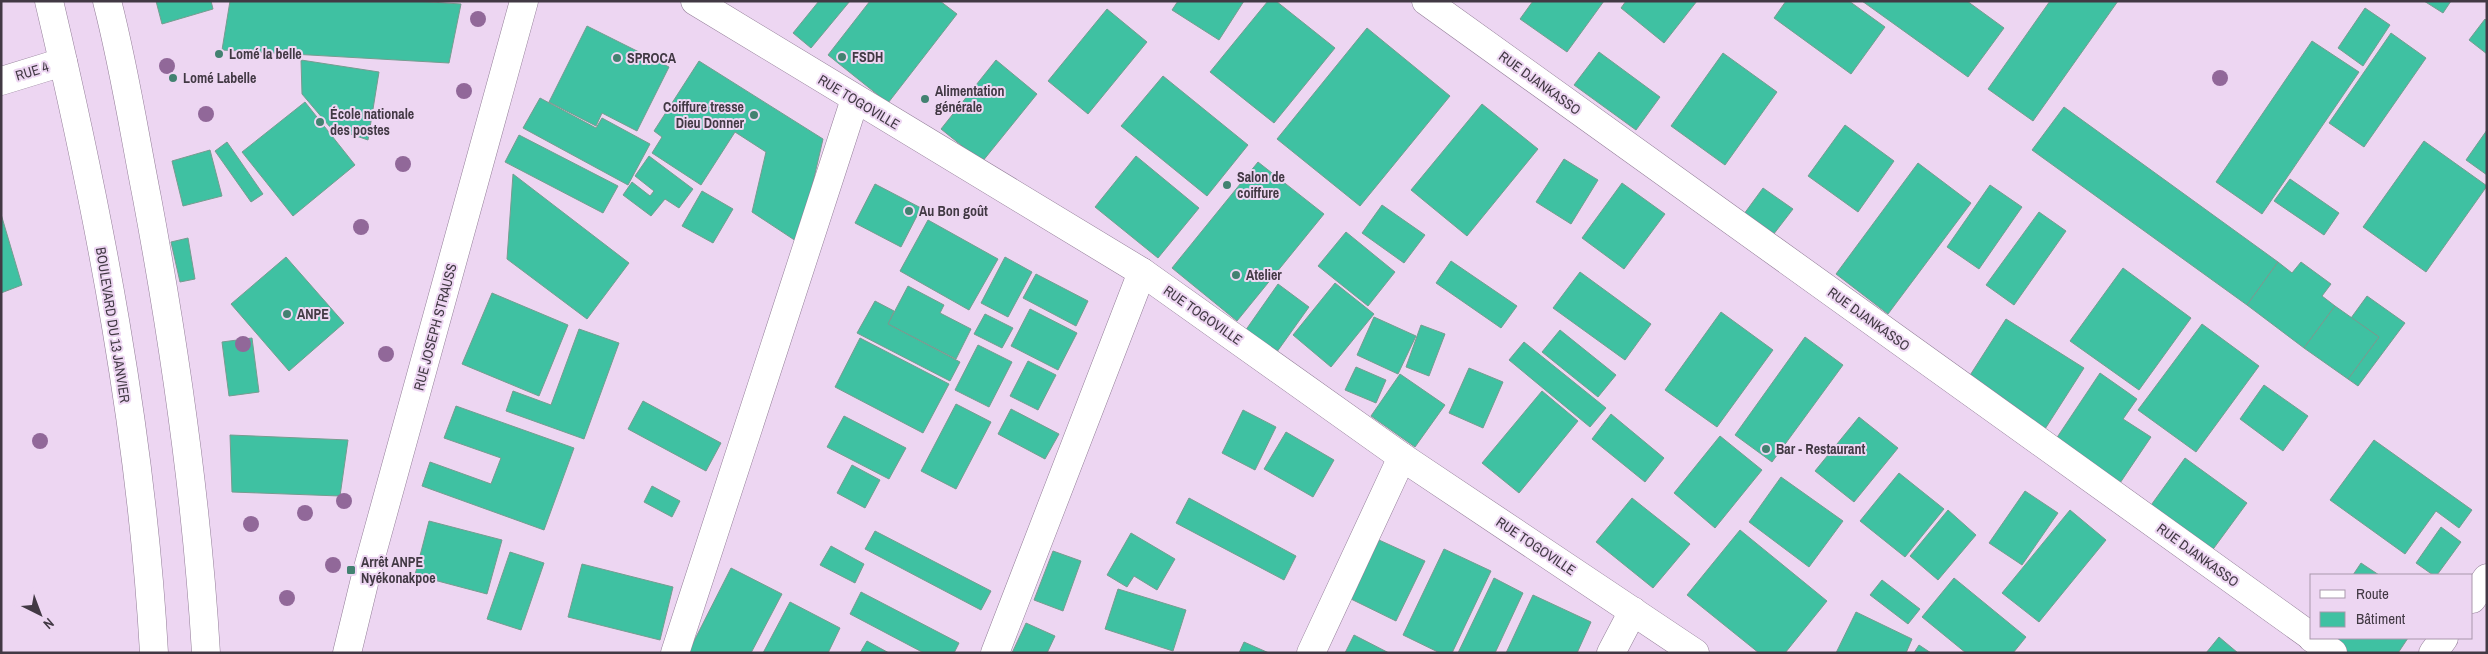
<svg xmlns="http://www.w3.org/2000/svg" width="2488" height="654" font-family="'Archivo Narrow',sans-serif">
  <style>
    .building { fill: #3fc1a2; stroke: #769c90 }
    .lines { fill: none; stroke-linecap: round; stroke-linejoin: round }
    .street-casing { stroke: #937e98; stroke-width: 29 }
    .secondary-casing { stroke: #937e98; stroke-width: 29 }
    .highway-casing { stroke: #937e98; stroke-width: 29 }
    .street { stroke: #fff; stroke-width: 28 }
    .secondary { stroke: #fff; stroke-width: 28 }
    .highway { stroke: #fff; stroke-width: 28 }
    .tree { fill: #916899 }
    .poi-dot { fill: #428271; stroke: #edd6f2; stroke-width: 2 }
    .labels { text-anchor: middle; stroke-width: 4; stroke-linejoin: round; paint-order: stroke }
    .poi-label { font-size: 14px; font-weight: bold; fill: #423944; stroke: #edd6f2; text-anchor: start }
    .street-label { font-size: 14px; fill: #423944; stroke: #edd6f2 }
  </style>
  <rect width="100%" height="100%" fill="#edd6f2"/>
  <g class="building">
    <path d="M156,1H211L213,9L162,24Z"/>
    <path d="M230,1H415L461,4L449,63L222,50Z"/>
    <path d="M819,1H850L811,48L793,33Z"/>
    <path d="M870,1H940L957,14L888,103L828,55Z"/>
    <path d="M1178,1H1244L1219,40L1172,10Z"/>
    <path d="M1268,1H1276L1335,48L1274,123L1210,72Z"/>
    <path d="M1533,1H1604L1567,52L1520,19Z"/>
    <path d="M1626,1H1697L1664,43L1621,8Z"/>
    <path d="M1786,1H1849L1885,27L1851,74L1774,18Z"/>
    <path d="M1862,1H1967L2004,28L1968,77Z"/>
    <path d="M2050,1H2118L2033,121L1988,89Z"/>
    <path d="M2424,1H2451L2443,13Z"/>
    <path d="M2365,8L2390,25L2363,66L2338,48Z"/>
    <path d="M1107,9L1147,42L1088,114L1048,81Z"/>
    <path d="M2485,19L2487,21V54L2469,40Z"/>
    <path d="M587,26L669,67L637,131L602,113L596,126L549,102Z"/>
    <path d="M1367,28L1450,96L1360,206L1277,139Z"/>
    <path d="M2391,33L2426,58L2364,147L2329,123Z"/>
    <path d="M2312,41L2359,72L2262,214L2216,182Z"/>
    <path d="M1599,52L1660,97L1636,130L1574,85Z"/>
    <path d="M1723,53L1777,92L1725,165L1671,126Z"/>
    <path d="M301,60L379,72L368,140L330,127L302,94Z"/>
    <path d="M996,60L1037,94L982,162L941,129Z"/>
    <path d="M699,61L823,139L799,243L752,212L766,152L735,132L701,185L652,153L662,137L654,131Z"/>
    <path d="M1163,76L1248,145L1207,196L1121,126Z"/>
    <path d="M540,98L596,128L602,118L650,144L628,185L523,128Z"/>
    <path d="M305,102L355,165L293,216L242,152Z"/>
    <path d="M1482,104L1538,149L1467,236L1411,190Z"/>
    <path d="M2064,107L2278,262L2247,305L2032,150Z"/>
    <path d="M1845,125L1894,161L1858,212L1808,176Z"/>
    <path d="M2487,130V175L2466,160Z"/>
    <path d="M519,135L618,186L603,213L505,162Z"/>
    <path d="M2424,141L2487,186L2426,272L2363,227Z"/>
    <path d="M227,142L263,194L251,202L215,151Z"/>
    <path d="M210,150L222,196L183,206L172,161Z"/>
    <path d="M649,156L693,189L679,208L665,199L651,216L623,195L632,182L650,196L654,191L635,176Z"/>
    <path d="M1136,156L1199,208L1158,258L1095,207Z"/>
    <path d="M1564,159L1598,180L1571,224L1536,202Z"/>
    <path d="M1258,162L1324,214L1237,321L1172,268Z"/>
    <path d="M1918,163L1971,203L1888,314L1836,274Z"/>
    <path d="M513,174L629,263L587,319L507,259Z"/>
    <path d="M2290,179L2339,213L2324,235L2274,201Z"/>
    <path d="M1622,183L1665,214L1624,269L1582,238Z"/>
    <path d="M875,184L921,208L901,247L855,223Z"/>
    <path d="M1990,185L2022,207L1979,269L1947,247Z"/>
    <path d="M1763,188L1793,209L1773,235L1744,214Z"/>
    <path d="M702,191L733,209L713,243L682,226Z"/>
    <path d="M1382,205L1425,235L1404,263L1362,233Z"/>
    <path d="M2039,212L2066,231L2014,305L1986,285Z"/>
    <path d="M1,214L22,285L1,293Z"/>
    <path d="M928,220L998,259L969,310L900,271Z"/>
    <path d="M1346,232L1395,272L1368,306L1318,266Z"/>
    <path d="M188,238L195,279L180,282L171,242Z"/>
    <path d="M286,257L344,323L289,371L231,304Z"/>
    <path d="M1005,257L1032,272L1008,317L981,303Z"/>
    <path d="M1451,261L1517,306L1501,328L1436,283Z"/>
    <path d="M2278,262L2292,273L2301,262L2331,284L2322,296L2335,306L2304,348L2247,305Z"/>
    <path d="M2123,268L2191,318L2139,390L2070,341Z"/>
    <path d="M1580,272L1651,324L1625,360L1553,308Z"/>
    <path d="M1036,274L1088,301L1076,326L1023,298Z"/>
    <path d="M1335,283L1374,314L1331,367L1293,335Z"/>
    <path d="M1278,284L1309,307L1274,356L1243,334Z"/>
    <path d="M908,286L944,305L940,313L971,329L956,359L888,324Z"/>
    <path d="M492,293L568,325L539,396L462,364Z"/>
    <path d="M2367,296L2405,323L2358,386L2348,379L2379,337L2351,318Z"/>
    <path d="M875,301L894,311L888,324L960,362L950,381L857,333Z"/>
    <path d="M2335,306L2379,337L2348,379L2304,348Z"/>
    <path d="M1030,309L1077,333L1058,370L1011,346Z"/>
    <path d="M1721,312L1773,350L1717,427L1665,390Z"/>
    <path d="M985,314L1013,328L1002,348L974,334Z"/>
    <path d="M1374,317L1416,336L1398,374L1357,355Z"/>
    <path d="M2006,319L2084,368L2045,429L1967,380Z"/>
    <path d="M2202,324L2259,366L2196,452L2138,410Z"/>
    <path d="M1421,325L1445,334L1429,376L1406,367Z"/>
    <path d="M579,329L619,343L584,439L506,411L513,391L551,405Z"/>
    <path d="M1560,330L1616,375L1598,397L1542,352Z"/>
    <path d="M1805,337L1843,365L1772,462L1735,435Z"/>
    <path d="M252,338L259,392L229,396L222,342Z"/>
    <path d="M860,338L949,384L923,433L835,387Z"/>
    <path d="M1524,342L1606,408L1590,427L1509,360Z"/>
    <path d="M978,345L1012,362L989,407L955,390Z"/>
    <path d="M1028,361L1056,375L1038,410L1010,396Z"/>
    <path d="M1356,367L1386,380L1376,403L1345,390Z"/>
    <path d="M1469,368L1503,382L1483,428L1449,413Z"/>
    <path d="M2100,373L2137,399L2123,419L2151,437L2118,486L2054,442Z"/>
    <path d="M1400,374L1445,405L1415,447L1371,416Z"/>
    <path d="M2264,385L2308,416L2283,451L2240,419Z"/>
    <path d="M1542,391L1578,421L1519,493L1482,463Z"/>
    <path d="M643,401L721,443L706,471L628,429Z"/>
    <path d="M956,404L991,422L956,489L921,471Z"/>
    <path d="M456,406L574,448L544,530L422,486L430,462L491,484L501,458L444,438Z"/>
    <path d="M1011,409L1059,434L1045,459L998,434Z"/>
    <path d="M1243,410L1276,427L1255,470L1222,453Z"/>
    <path d="M1611,414L1664,458L1645,482L1592,439Z"/>
    <path d="M844,416L906,448L889,479L827,447Z"/>
    <path d="M1859,417L1898,448L1854,502L1815,471Z"/>
    <path d="M1286,432L1334,460L1313,497L1264,469Z"/>
    <path d="M230,435L348,440L340,496L232,492Z"/>
    <path d="M1720,436L1762,470L1715,528L1674,493Z"/>
    <path d="M2374,440L2472,510L2459,528L2436,511L2405,554L2330,500Z"/>
    <path d="M2185,458L2247,503L2211,552L2149,508Z"/>
    <path d="M852,465L880,480L865,508L837,493Z"/>
    <path d="M1899,473L1944,509L1905,557L1860,521Z"/>
    <path d="M1781,477L1843,521L1809,567L1749,522Z"/>
    <path d="M652,486L680,501L672,517L644,502Z"/>
    <path d="M2025,491L2058,513L2022,565L1989,543Z"/>
    <path d="M1189,498L1296,556L1284,580L1176,523Z"/>
    <path d="M1632,498L1690,544L1653,588L1596,542Z"/>
    <path d="M1948,510L1976,535L1938,580L1910,556Z"/>
    <path d="M2070,510L2106,540L2039,622L2002,593Z"/>
    <path d="M429,521L502,540L487,594L415,575Z"/>
    <path d="M2441,527L2461,542L2437,575H2433L2416,563Z"/>
    <path d="M1740,530L1827,601L1785,653H1759L1687,595Z"/>
    <path d="M875,531L991,591L981,610L865,549Z"/>
    <path d="M1131,533L1175,559L1157,590L1134,576L1127,587L1107,575Z"/>
    <path d="M1379,540L1425,561L1396,621L1351,599Z"/>
    <path d="M831,546L864,564L855,583L820,565Z"/>
    <path d="M1444,549L1491,571L1452,653H1440L1403,635Z"/>
    <path d="M1053,551L1081,561L1063,611L1034,600Z"/>
    <path d="M510,552L544,563L521,630L487,619Z"/>
    <path d="M2361,563L2379,575H2353Z"/>
    <path d="M582,564L673,587L660,640L568,617Z"/>
    <path d="M731,568L782,594L751,653H688Z"/>
    <path d="M1494,578L1523,593L1495,653H1458Z"/>
    <path d="M1954,578L2026,637L2013,653H1966L1922,617Z"/>
    <path d="M1882,580L1920,609L1908,624L1870,595Z"/>
    <path d="M1118,589L1186,610L1173,651L1105,629Z"/>
    <path d="M861,592L959,643L954,653H924L850,614Z"/>
    <path d="M1533,595L1591,622L1577,653H1506Z"/>
    <path d="M790,602L840,628L828,653H763Z"/>
    <path d="M1856,612L1912,639L1906,653H1836Z"/>
    <path d="M1026,623L1055,636L1047,653H1012Z"/>
    <path d="M1354,635L1389,653H1345Z"/>
    <path d="M2219,637L2238,653H2206Z"/>
    <path d="M2327,638H2408L2398,653H2349Z"/>
    <path d="M867,641L889,653H860Z"/>
    <path d="M1244,642L1269,653H1239Z"/>
    <path d="M1919,645L1931,653H1914Z"/>
  </g>
  <g class="lines">
    <defs>
      <g id="street">
        <path d="M695,1L1142,272L1402,457L1695,653"/>
        <path d="M1426,1L2312,637"/>
        <path d="M1,81L63,62"/>
        <path d="M2472,599L2487,578"/>
        <path d="M2312,638L2333,653"/>
        <path d="M675,653L855,99"/>
        <path d="M995,653L1142,272"/>
        <path d="M1311,653L1402,457"/>
        <path d="M1611,653L1633,611"/>
        <path d="M2433,653L2444,638"/>
      </g>
      <path id="secondary" d="M347,653L366,575L524,1"/>
      <g id="highway">
        <path d="M49,1C99,212 142,436 154,653"/>
        <path d="M107,1C124,66 134,132 147,198C175,348 197,501 206,653"/>
      </g>
    </defs>
    <use href="#street" class="street-casing"/>
    <use href="#secondary" class="secondary-casing"/>
    <use href="#highway" class="highway-casing"/>
    <use href="#street" class="street"/>
    <use href="#secondary" class="secondary"/>
    <use href="#highway" class="highway"/>
  </g>
  <g class="tree">
    <circle cx="478" cy="19" r="8"/>
    <circle cx="167" cy="66" r="8"/>
    <circle cx="2220" cy="78" r="8"/>
    <circle cx="464" cy="91" r="8"/>
    <circle cx="206" cy="114" r="8"/>
    <circle cx="403" cy="164" r="8"/>
    <circle cx="361" cy="227" r="8"/>
    <circle cx="243" cy="344" r="8"/>
    <circle cx="386" cy="354" r="8"/>
    <circle cx="40" cy="441" r="8"/>
    <circle cx="344" cy="501" r="8"/>
    <circle cx="305" cy="513" r="8"/>
    <circle cx="251" cy="524" r="8"/>
    <circle cx="333" cy="565" r="8"/>
    <circle cx="287" cy="598" r="8"/>
  </g>
  <g class="poi-dot">
    <circle cx="219" cy="54" r="5"/>
    <circle cx="842" cy="57" r="5"/>
    <circle cx="617" cy="58" r="5"/>
    <circle cx="173" cy="78" r="5"/>
    <circle cx="925" cy="99" r="5"/>
    <circle cx="754" cy="115" r="5"/>
    <circle cx="320" cy="122" r="5"/>
    <circle cx="1227" cy="185" r="5"/>
    <circle cx="909" cy="211" r="5"/>
    <circle cx="1236" cy="275" r="5"/>
    <circle cx="287" cy="314" r="5"/>
    <circle cx="1766" cy="449" r="5"/>
    <rect x="346" y="565" width="10" height="10" rx="2.5"/>
  </g>
  <g class="labels">
    <g class="poi-label">
      <text x="229" y="59">Lomé la belle</text>
      <text x="852" y="62">FSDH</text>
      <text x="627" y="63">SPROCA</text>
      <text x="183" y="83">Lomé Labelle</text>
      <text x="935" y="96">Alimentation<tspan x="935" dy="16">générale</tspan></text>
      <text x="744" y="112" text-anchor="end">Coiffure tresse<tspan x="744" dy="16">Dieu Donner</tspan></text>
      <text x="330" y="119">École nationale<tspan x="330" dy="16">des postes</tspan></text>
      <text x="1237" y="182">Salon de<tspan x="1237" dy="16">coiffure</tspan></text>
      <text x="919" y="216">Au Bon goût</text>
      <text x="1246" y="280">Atelier</text>
      <text x="297" y="319">ANPE</text>
      <text x="1776" y="454">Bar - Restaurant</text>
      <text x="361" y="567">Arrêt ANPE<tspan x="361" dy="16">Nyékonakpoe</tspan></text>
    </g>
    <g class="street-label">
      <text transform="translate(32 71) rotate(-17)" y="5">RUE 4</text>
      <text transform="translate(1540 83) rotate(36)" y="5">RUE DJANKASSO</text>
      <text transform="translate(859 102) rotate(31)" y="5">RUE TOGOVILLE</text>
      <text transform="translate(1203 315) rotate(35)" y="5">RUE TOGOVILLE</text>
      <text transform="translate(1869 319) rotate(36)" y="5">RUE DJANKASSO</text>
      <text transform="translate(113 325) rotate(81)" y="5">BOULEVARD DU 13 JANVIER</text>
      <text transform="translate(435 327) rotate(-75)" y="5">RUE JOSEPH STRAUSS</text>
      <text transform="translate(1536 546) rotate(34)" y="5">RUE TOGOVILLE</text>
      <text transform="translate(2198 555) rotate(36)" y="5">RUE DJANKASSO</text>
    </g>
  </g>
  <rect width="2488" height="654" fill="none" stroke="#423944" stroke-width="5"/>
  <rect x="2310" y="574" width="162" height="65" fill="#edd6f2" stroke="#a997ac"/>
  <rect x="2320" y="590" width="25" height="8" fill="#ffffff" stroke="#a997ac"/>
  <text x="2356" y="599" font-size="15" fill="#423944">Route</text>
  <rect x="2320" y="612" width="25" height="15" fill="#3fc1a2" stroke="#a997ac"/>
  <text x="2356" y="624" font-size="15" fill="#423944">Bâtiment</text>
  <g transform="translate(40 614) rotate(138)" stroke="#edd6f2" stroke-width="4" paint-order="stroke">
  <path d="M0-4L9 19L0 12L-9 19Z" fill="#423944"/>
  <text y="-8" font-size="14" font-weight="bold" text-anchor="middle" fill="#423944">N</text>
  </g>
</svg>
